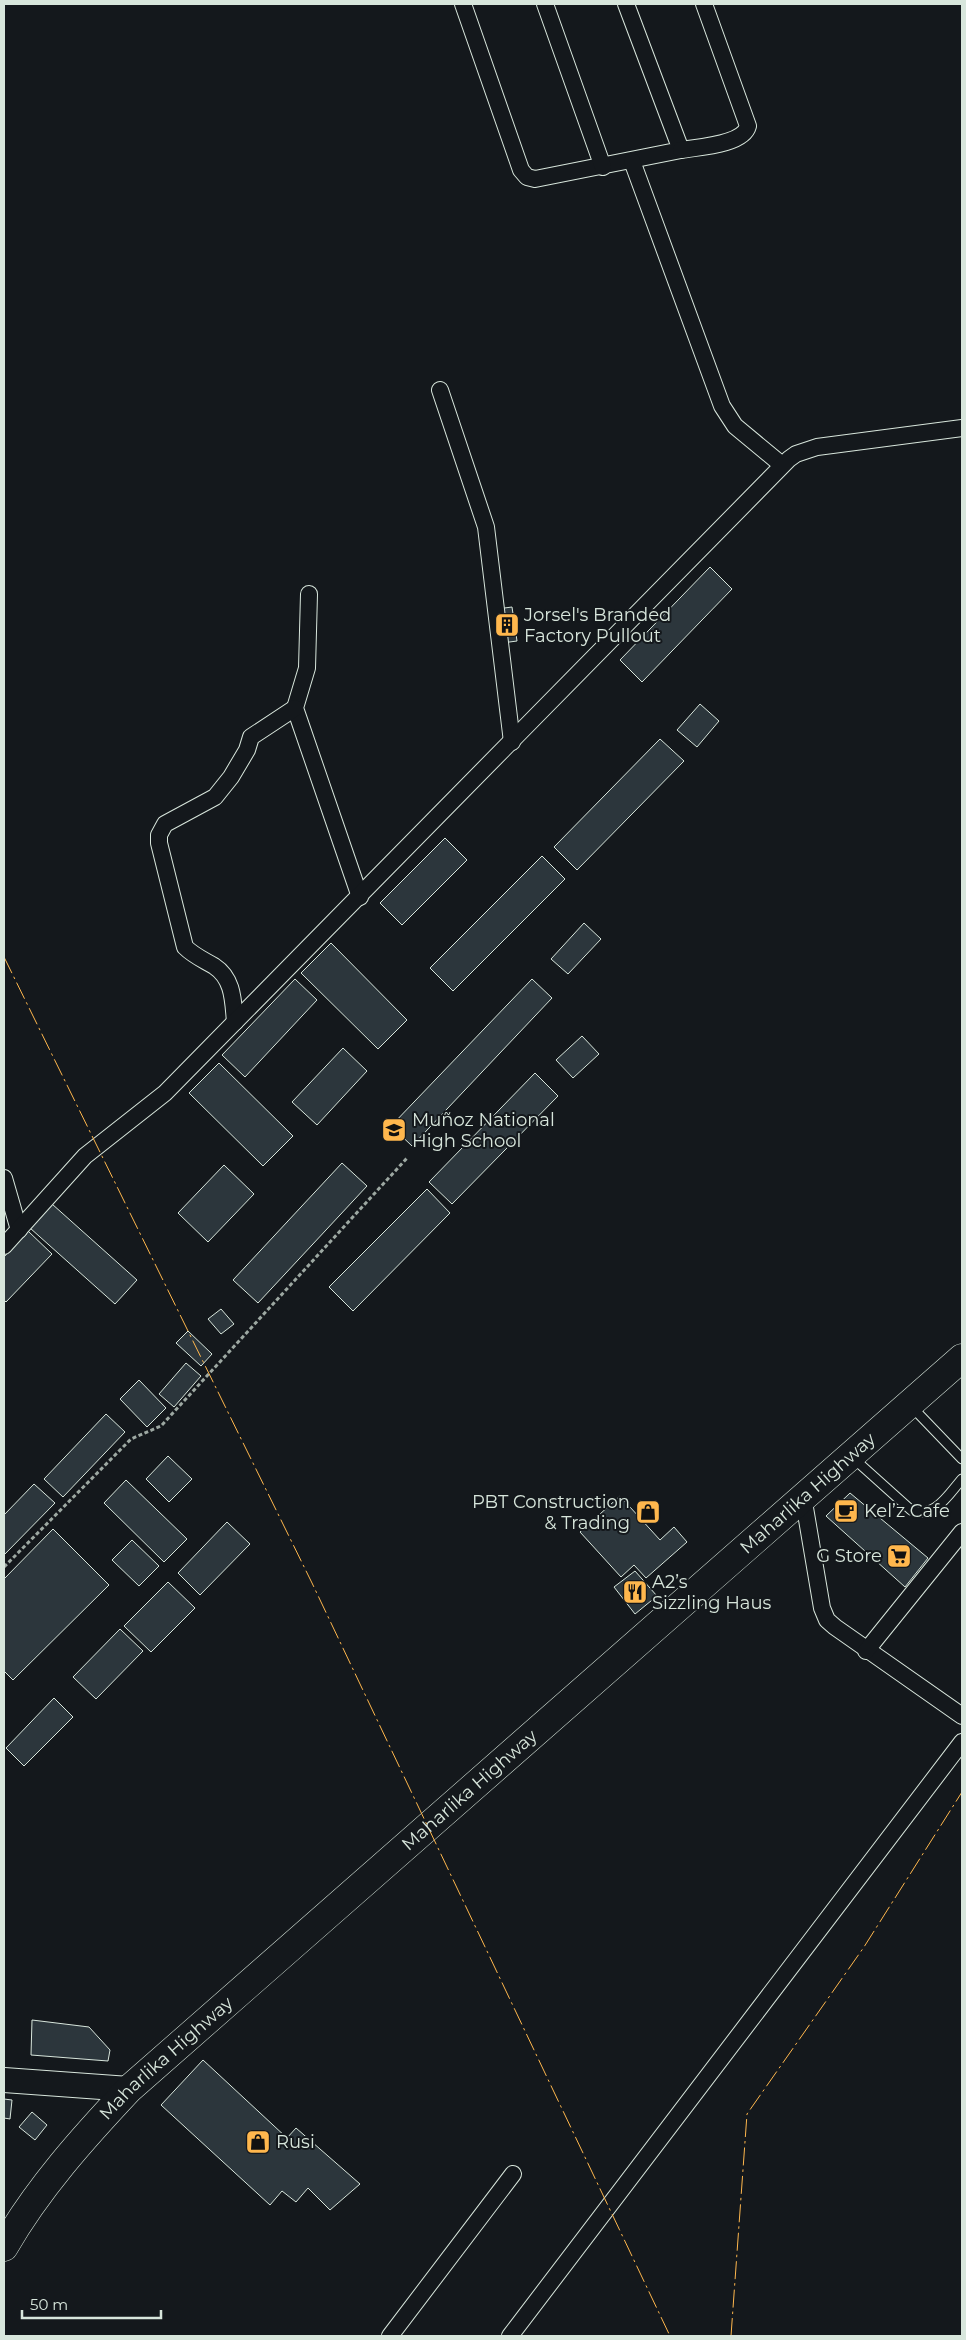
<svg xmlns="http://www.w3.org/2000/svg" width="966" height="2340" font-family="Montserrat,sans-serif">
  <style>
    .building { fill: #2c363c; stroke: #d8e6dc }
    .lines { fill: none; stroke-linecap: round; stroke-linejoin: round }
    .lane-casing { stroke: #d8e6dc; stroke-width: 11 }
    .street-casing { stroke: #d8e6dc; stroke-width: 18 }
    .secondary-casing { stroke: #d8e6dc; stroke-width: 26 }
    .highway-casing { stroke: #d8e6dc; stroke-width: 29 }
    .path { stroke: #9da8a2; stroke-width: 3; stroke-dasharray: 4 2.5; stroke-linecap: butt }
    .lane { stroke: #14181c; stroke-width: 9 }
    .street { stroke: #14181c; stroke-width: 16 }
    .secondary { stroke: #14181c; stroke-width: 24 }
    .highway { stroke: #14181c; stroke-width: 28 }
    .power { stroke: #ffb74d; stroke-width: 1; stroke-dasharray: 18 4 2.5 4; stroke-linecap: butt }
    .labels { text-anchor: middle; stroke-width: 4; stroke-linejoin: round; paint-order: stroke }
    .poi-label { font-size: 18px; fill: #d8e6dc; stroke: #14181c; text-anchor: start }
    .street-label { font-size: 18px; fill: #d8e6dc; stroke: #14181c }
  </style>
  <rect width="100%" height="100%" fill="#14181c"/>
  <g class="building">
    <path d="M710,567L732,589L642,682L620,660Z"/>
    <path d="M512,607L517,641L502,643L497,609Z"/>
    <path d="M700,704L719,721L697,747L677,730Z"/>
    <path d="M660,739L684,761L577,870L554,847Z"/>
    <path d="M445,838L467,860L402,925L380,903Z"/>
    <path d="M542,856L565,879L453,991L430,968Z"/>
    <path d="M584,923L601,939L568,974L551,959Z"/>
    <path d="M331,943L407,1020L378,1049L301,973Z"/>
    <path d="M295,979L317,1000L245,1077L222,1055Z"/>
    <path d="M532,979L552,998L412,1146L391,1126Z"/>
    <path d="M582,1036L599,1054L573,1078L556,1060Z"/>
    <path d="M343,1048L367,1071L317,1125L292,1102Z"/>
    <path d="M219,1063L293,1136L263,1166L189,1093Z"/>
    <path d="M535,1073L558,1096L452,1204L429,1182Z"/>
    <path d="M342,1163L367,1186L258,1303L233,1280Z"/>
    <path d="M224,1165L254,1194L208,1242L178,1213Z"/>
    <path d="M427,1189L450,1213L353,1311L329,1287Z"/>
    <path d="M52,1204L137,1280L115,1304L30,1228Z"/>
    <path d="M28,1231L52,1254L6,1302L4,1300V1257Z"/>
    <path d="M221,1309L234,1324L221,1334L208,1319Z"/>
    <path d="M188,1331L212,1354L201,1366L176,1343Z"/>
    <path d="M186,1363L201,1376L174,1407L159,1394Z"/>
    <path d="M139,1380L166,1408L147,1427L120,1399Z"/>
    <path d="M106,1414L125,1432L63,1497L44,1479Z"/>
    <path d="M168,1456L192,1479L169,1502L146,1479Z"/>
    <path d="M126,1480L187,1539L164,1562L104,1503Z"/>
    <path d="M34,1484L55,1503L4,1555V1515Z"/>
    <path d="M850,1493L928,1558L905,1587L826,1516Z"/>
    <path d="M620,1496L660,1540L674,1527L687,1542L646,1578L634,1565L621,1577L580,1532Z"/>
    <path d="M227,1522L250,1544L200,1595L178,1573Z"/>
    <path d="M53,1529L109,1585L13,1680L4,1671V1579Z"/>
    <path d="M132,1540L159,1566L139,1586L112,1560Z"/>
    <path d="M635,1571L657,1596L635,1614L614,1587Z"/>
    <path d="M168,1582L195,1608L151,1652L124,1626Z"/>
    <path d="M120,1629L143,1651L96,1699L73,1677Z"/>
    <path d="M54,1698L73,1717L24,1766L6,1748Z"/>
    <path d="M32,2020L89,2027L110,2050L108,2061L31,2055Z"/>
    <path d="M203,2060L287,2138L296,2128L360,2184L330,2210L308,2188L296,2202L282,2191L270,2205L161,2105Z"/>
    <path d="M4,2099L12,2100L10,2119L4,2118Z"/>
    <path d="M32,2112L47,2125L35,2140L19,2127Z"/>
  </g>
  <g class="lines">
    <defs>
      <g id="lane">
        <path d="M912,1407L962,1459"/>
        <path d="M852,1457L911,1510C935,1519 948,1495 962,1479"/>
      </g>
      <g id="street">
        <path d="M463,4L521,170L527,177L535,179L681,150L626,4"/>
        <path d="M545,4L603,167"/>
        <path d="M681,150C698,147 743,145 748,126L704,4"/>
        <path d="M632,161L722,406L735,426L782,465"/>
        <path d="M440,390L486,527L512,742"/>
        <path d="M309,594L307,668L295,708L360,897"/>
        <path d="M235,1022C233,1002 234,979 214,966C204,960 194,956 185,947L159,843V835L165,824L215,797L231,777L247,750L251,737L295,708"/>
        <path d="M4,1178L19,1230"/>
        <path d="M4,1246L85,1156L165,1093L789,459L796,454L817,447L962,428"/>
        <path d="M803,1496L822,1608L827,1620L835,1627L962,1716"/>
        <path d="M866,1651L962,1532"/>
        <path d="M390,2336L513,2174"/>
        <path d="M510,2336L962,1742"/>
      </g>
      <path id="secondary" d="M4,2080L129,2089"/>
      <g id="highway">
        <path id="s1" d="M4,2247C38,2188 83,2138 129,2089L962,1358"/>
      </g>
    </defs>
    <use href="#lane" class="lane-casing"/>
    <use href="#street" class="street-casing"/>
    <use href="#secondary" class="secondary-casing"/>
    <use href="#highway" class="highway-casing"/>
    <path class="path" d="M4,1567L131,1439L161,1426L408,1157"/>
    <use href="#lane" class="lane"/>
    <use href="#street" class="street"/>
    <use href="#secondary" class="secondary"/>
    <use href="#highway" class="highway"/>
    <g class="power">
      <path d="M4,957L312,1583L670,2336"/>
      <path d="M731,2336L747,2114L864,1947L962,1792"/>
    </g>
  </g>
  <defs>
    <symbol id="building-square" viewBox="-11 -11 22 22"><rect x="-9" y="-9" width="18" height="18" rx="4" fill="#ffb74d" stroke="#14181c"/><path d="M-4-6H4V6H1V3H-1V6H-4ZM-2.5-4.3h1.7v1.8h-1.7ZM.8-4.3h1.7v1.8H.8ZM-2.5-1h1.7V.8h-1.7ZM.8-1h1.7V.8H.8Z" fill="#111"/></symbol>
    <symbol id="school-square" viewBox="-11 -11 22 22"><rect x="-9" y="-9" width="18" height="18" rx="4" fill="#ffb74d" stroke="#14181c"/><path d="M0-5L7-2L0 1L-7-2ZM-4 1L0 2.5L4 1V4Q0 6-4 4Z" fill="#111"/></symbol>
    <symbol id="cafe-square" viewBox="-11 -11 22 22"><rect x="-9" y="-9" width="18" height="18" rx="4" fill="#ffb74d" stroke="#14181c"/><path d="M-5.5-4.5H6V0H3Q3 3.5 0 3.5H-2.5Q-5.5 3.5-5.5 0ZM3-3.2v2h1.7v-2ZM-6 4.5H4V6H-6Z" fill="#111"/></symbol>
    <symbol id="shop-square" viewBox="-11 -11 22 22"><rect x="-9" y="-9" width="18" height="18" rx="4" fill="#ffb74d" stroke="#14181c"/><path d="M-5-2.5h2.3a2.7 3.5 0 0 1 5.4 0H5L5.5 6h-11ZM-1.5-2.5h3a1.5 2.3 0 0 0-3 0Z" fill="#111"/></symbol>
    <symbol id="supermarket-square" viewBox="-11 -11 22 22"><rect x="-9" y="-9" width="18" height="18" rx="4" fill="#ffb74d" stroke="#14181c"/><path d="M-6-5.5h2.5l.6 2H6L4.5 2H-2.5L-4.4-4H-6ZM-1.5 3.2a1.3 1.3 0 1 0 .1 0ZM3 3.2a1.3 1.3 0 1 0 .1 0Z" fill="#111"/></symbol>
    <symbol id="restaurant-square" viewBox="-11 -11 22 22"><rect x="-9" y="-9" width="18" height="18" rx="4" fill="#ffb74d" stroke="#14181c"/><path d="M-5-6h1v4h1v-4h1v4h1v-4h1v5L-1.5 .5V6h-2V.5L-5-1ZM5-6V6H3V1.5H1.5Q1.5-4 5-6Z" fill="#111"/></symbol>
  </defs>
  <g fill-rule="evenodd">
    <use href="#building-square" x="493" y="611" width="28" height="28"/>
    <use href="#school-square" x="380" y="1116" width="28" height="28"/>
    <use href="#cafe-square" x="832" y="1497" width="28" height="28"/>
    <use href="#shop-square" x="634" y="1498" width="28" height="28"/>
    <use href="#supermarket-square" x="885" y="1542" width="28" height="28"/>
    <use href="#restaurant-square" x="621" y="1578" width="28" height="28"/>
    <use href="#shop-square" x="244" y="2128" width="28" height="28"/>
  </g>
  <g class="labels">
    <g class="poi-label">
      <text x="524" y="621">Jorsel's Branded<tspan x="524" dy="21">Factory Pullout</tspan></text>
      <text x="412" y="1126">Muñoz National<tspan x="412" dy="21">High School</tspan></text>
      <text x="630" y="1508" text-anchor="end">PBT Construction<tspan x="630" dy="21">&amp; Trading</tspan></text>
      <text x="864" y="1517">Kel’z Cafe</text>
      <text x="882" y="1562" text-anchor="end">G Store</text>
      <text x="652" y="1588">A2’s<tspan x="652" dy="21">Sizzling Haus</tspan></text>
      <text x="276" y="2148">Rusi</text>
    </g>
    <g class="street-label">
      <text dy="6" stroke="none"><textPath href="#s1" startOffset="1105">Maharlika Highway</textPath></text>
      <text dy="6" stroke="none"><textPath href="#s1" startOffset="655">Maharlika Highway</textPath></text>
      <text dy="6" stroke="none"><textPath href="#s1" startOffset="250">Maharlika Highway</textPath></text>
    </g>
  </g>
  <rect width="966" height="2340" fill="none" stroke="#d8e6dc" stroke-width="10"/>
  <path d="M22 2310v8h139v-8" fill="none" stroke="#d8e6dc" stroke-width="2.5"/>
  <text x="30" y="2310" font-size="15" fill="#d8e6dc" stroke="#14181c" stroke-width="4" paint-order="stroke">50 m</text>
</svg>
